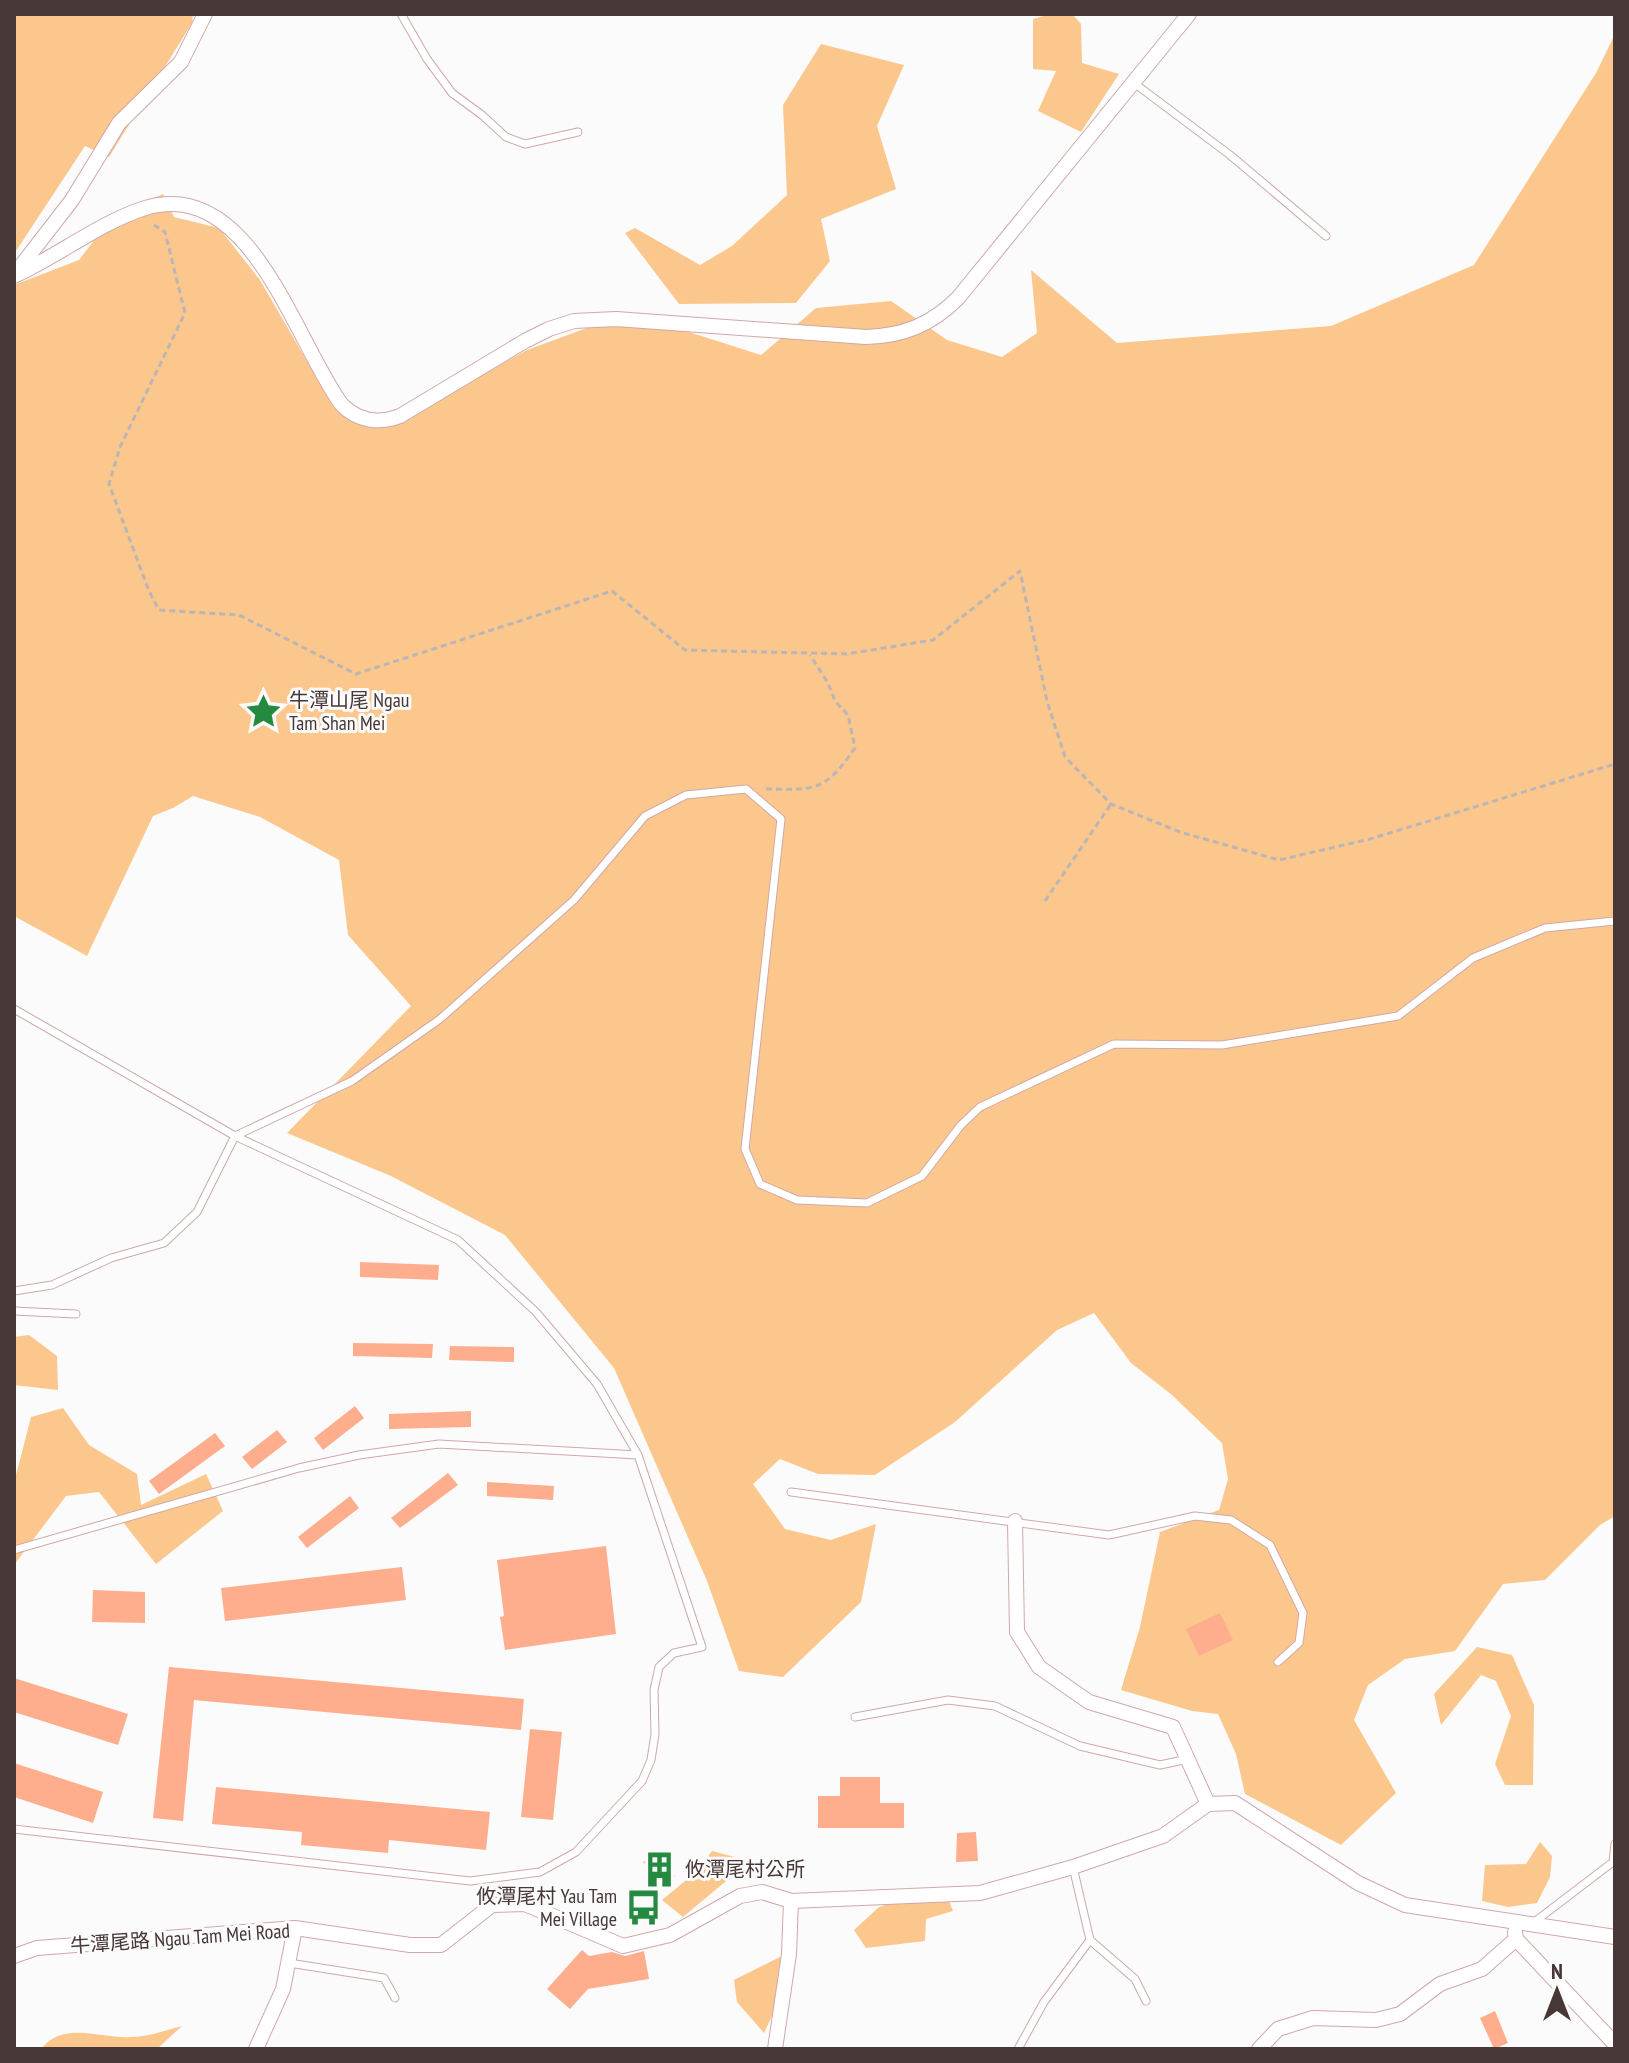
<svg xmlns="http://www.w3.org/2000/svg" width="1629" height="2063" font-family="'PT Sans Narrow','Noto Sans TC',sans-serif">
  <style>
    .green { fill: #fcc78d }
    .building { fill: #ffae8d }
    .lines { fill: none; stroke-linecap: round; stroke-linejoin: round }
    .service-casing { stroke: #d0a8a9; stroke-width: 9 }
    .minor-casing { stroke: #d0a8a9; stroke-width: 16 }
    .path { stroke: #bbb5b5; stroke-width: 3; stroke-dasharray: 6 4; stroke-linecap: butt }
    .service { stroke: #fff; stroke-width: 7 }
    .minor { stroke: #fff; stroke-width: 14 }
    .labels { text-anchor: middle; stroke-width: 6; stroke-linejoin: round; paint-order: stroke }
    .poi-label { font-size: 20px; fill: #473737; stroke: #fbfbfb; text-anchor: start }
    .street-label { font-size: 20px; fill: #473737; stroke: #fbfbfb }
  </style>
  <rect width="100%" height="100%" fill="#fbfbfb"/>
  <g class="green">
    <path d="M14,14H193L192,23L109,157L85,146L14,254Z"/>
    <path d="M1051,14H1072L1081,24L1082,63L1119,74L1081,132L1038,111L1056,71L1033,69V19Z"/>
    <path d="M1615,34V1516L1600,1525L1545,1580L1503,1584L1455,1651L1405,1659L1368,1685L1354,1720L1396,1793L1341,1845L1245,1794L1236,1754L1218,1714L1192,1711L1121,1690L1140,1627L1160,1532L1219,1510L1228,1479L1222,1443L1172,1395L1131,1363L1094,1313L1057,1330L955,1422L875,1475L818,1474L780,1459L753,1484L785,1529L831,1540L876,1524L861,1602L783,1677L739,1671L707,1581L614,1368L505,1235L391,1176L287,1133L411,1006L348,935L339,860L260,817L193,796L173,808L153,816L87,956L14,916V285L79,260L113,216L163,194L174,217L219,228L260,280L334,408L396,422L527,350L595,325L670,326L761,355L816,308L891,301L947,340L1002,357L1037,333L1031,270L1117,343L1331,326L1474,265L1596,73Z"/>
    <path d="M821,44L904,65L877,126L896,189L821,219L830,261L796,303L679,304L625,233L635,228L700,265L732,246L787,195L783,105Z"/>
    <path d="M29,1335L57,1356L58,1390L14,1385V1337Z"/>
    <path d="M63,1408L89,1445L137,1474L141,1505L206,1474L223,1511L156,1564L99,1492L66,1496L14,1565V1483L31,1417Z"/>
    <path d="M1477,1647L1512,1655L1534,1705L1533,1785H1505L1495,1764L1511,1716L1496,1681L1481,1675L1441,1725L1434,1694Z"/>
    <path d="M1540,1842L1552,1856L1550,1877L1537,1903L1508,1907L1482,1901L1485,1865L1526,1864Z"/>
    <path d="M712,1851L750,1861L683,1917L662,1900L696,1872Z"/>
    <path d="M944,1888L953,1911L926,1919L925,1941L866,1948L854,1930L879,1907Z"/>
    <path d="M780,1957L792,1973L764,2033L737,2002L734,1980Z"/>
    <path d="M182,2026L157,2049H41C64,2020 100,2039 132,2037C148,2037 166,2030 182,2026Z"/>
  </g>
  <g class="building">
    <path d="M360,1262L439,1265L438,1280L360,1277Z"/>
    <path d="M353,1343L433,1344L432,1358L353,1356Z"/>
    <path d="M450,1346L514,1347V1362L449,1360Z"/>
    <path d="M355,1406L364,1418L323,1450L314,1438Z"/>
    <path d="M471,1411V1427L389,1429V1414Z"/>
    <path d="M277,1430L287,1442L252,1469L242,1457Z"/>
    <path d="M215,1433L225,1446L159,1494L149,1481Z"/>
    <path d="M448,1473L458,1485L400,1528L391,1518Z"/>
    <path d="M487,1482L554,1486L553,1500L487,1496Z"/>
    <path d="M350,1496L359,1508L307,1548L298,1537Z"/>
    <path d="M606,1546L616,1634L505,1650L500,1617L504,1616L497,1560Z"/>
    <path d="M402,1567L406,1600L225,1621L221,1588Z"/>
    <path d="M93,1590L145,1592V1623L92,1622Z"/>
    <path d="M1220,1613L1233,1640L1199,1656L1186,1629Z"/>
    <path d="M169,1667L524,1699L521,1730L194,1700L183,1821L153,1818Z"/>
    <path d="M14,1678L128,1714L118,1745L14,1712Z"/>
    <path d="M530,1729L562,1732L553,1820L521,1817Z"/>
    <path d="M14,1763L103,1792L93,1823L14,1797Z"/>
    <path d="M840,1777H880V1803H904V1828H818V1796H840Z"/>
    <path d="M216,1787L490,1812L486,1850L389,1840L388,1853L301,1845L302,1832L212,1824Z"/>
    <path d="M976,1832L978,1861L956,1862L957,1833Z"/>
    <path d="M659,1852L675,1876L659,1886L643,1862Z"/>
    <path d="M582,1950L589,1956L612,1952L625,1956L644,1951L649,1979L588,1989L570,2009L547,1989Z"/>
    <path d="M1495,2011L1508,2043L1494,2049L1480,2018Z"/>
  </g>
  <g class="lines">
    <defs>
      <g id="service">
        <path d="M401,14L427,59L452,93L482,115L506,137L525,144L578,132"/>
        <path d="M1134,83L1230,155L1326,236"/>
        <path d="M14,1009L235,1136L458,1240L536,1312L597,1384L638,1455L702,1647L674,1653L659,1667L654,1690L655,1734L651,1760L642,1781L576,1852L540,1872L470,1881L14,1829"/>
        <path d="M14,1291L52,1285L111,1258L164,1243L197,1212L235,1136L352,1081L440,1019L574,900L645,816L686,795L746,789L781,819L745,1149L760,1184L797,1200L867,1203L922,1176L961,1125L980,1107L1114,1044L1222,1045L1398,1016L1473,958L1545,928L1615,921"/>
        <path d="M14,1311L76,1314"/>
        <path d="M791,1492L1109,1535L1195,1516L1231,1520L1270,1545L1303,1613L1299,1643L1278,1662"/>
        <path d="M14,1550L299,1468L359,1455L439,1444L638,1455"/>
        <path d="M855,1717L948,1700L995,1706L1080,1746L1160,1765L1188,1759"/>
        <path d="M1533,1923L1613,1862L1615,1844"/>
        <path d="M1090,1940L1135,1979L1146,2001"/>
        <path d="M289,1963L384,1978L395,1998"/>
        <path d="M1018,2049L1044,2002L1090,1940L1073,1867"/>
      </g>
      <g id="minor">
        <path d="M14,275L72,200L119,123L181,62L205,14"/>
        <path d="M14,276C58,256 99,223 145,208C251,176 295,342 342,405C358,421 379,424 400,416L525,341L549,329L574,321L616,319L866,337C903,336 931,325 958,298L1189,14"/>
        <path d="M1015,1521L1017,1632L1039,1667L1089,1702L1173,1727L1208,1804"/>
        <path d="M1515,1932L1516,1939L1615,2044"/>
        <path d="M14,1956L37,1948L295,1928L410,1945H441L492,1905L525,1904L623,1946L670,1935L740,1896L762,1892L791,1901L980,1893L1073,1867L1163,1836L1208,1804L1235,1803L1358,1883L1405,1905L1615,1937"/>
        <path d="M256,2049L283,1989L295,1928"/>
        <path d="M775,2049L789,1954L791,1901"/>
        <path d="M1259,2049L1278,2029L1313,2018L1376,2020L1400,2014L1440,1984L1482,1969L1516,1939"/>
      </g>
    </defs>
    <use href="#service" class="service-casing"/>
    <use href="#minor" class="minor-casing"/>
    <g class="path">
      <path d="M154,225L165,232L185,313L120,447L109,484L149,591L159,610L239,615L356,674L612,591L685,650L847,654L933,640L1020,571L1047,701L1065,757L1111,804L1180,832L1279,860L1370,839L1615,764"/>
      <path d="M766,789C817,790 825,791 855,748L848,715L835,701L828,683L810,655"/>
      <path d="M1045,901L1111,804"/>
    </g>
    <use href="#service" class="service"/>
    <use href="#minor" class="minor"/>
  </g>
  <defs>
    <symbol id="sight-bare" viewBox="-9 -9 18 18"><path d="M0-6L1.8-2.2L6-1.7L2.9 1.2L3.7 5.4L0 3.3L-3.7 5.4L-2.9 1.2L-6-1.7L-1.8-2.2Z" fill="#248a3f" stroke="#fbfbfb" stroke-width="2.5" paint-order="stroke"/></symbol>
    <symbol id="building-bare" viewBox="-9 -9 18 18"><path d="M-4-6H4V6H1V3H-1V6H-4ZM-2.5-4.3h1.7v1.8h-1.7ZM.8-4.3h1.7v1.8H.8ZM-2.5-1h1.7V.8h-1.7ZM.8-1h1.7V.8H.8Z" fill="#248a3f" stroke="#fbfbfb" stroke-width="2.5" paint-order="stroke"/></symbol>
    <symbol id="bus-bare" viewBox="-9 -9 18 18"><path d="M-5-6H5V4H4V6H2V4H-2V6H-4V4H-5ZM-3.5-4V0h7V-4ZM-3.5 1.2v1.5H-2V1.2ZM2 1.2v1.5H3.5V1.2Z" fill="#248a3f" stroke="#fbfbfb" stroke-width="2.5" paint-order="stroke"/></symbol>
  </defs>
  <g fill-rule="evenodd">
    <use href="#sight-bare" x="238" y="686" width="51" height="51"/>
    <use href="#building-bare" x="634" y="1844" width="51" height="51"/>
    <use href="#bus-bare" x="618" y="1882" width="51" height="51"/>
  </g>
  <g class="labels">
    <g class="poi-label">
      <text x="289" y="707">牛潭山尾 Ngau<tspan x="289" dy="23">Tam Shan Mei</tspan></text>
      <text x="685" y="1876">攸潭尾村公所</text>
      <text x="617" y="1903" text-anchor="end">攸潭尾村 Yau Tam<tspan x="617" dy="23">Mei Village</tspan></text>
    </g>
    <g class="street-label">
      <text transform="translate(180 1938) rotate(-4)" y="7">牛潭尾路 Ngau Tam Mei Road</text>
    </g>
  </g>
  <rect width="1629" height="2063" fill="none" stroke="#473737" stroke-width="32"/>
  <g transform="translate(1557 1991)" stroke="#fbfbfb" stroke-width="6" paint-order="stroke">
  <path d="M0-6L14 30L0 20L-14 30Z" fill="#473737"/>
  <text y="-12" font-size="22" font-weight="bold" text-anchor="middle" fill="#473737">N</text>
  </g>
</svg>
